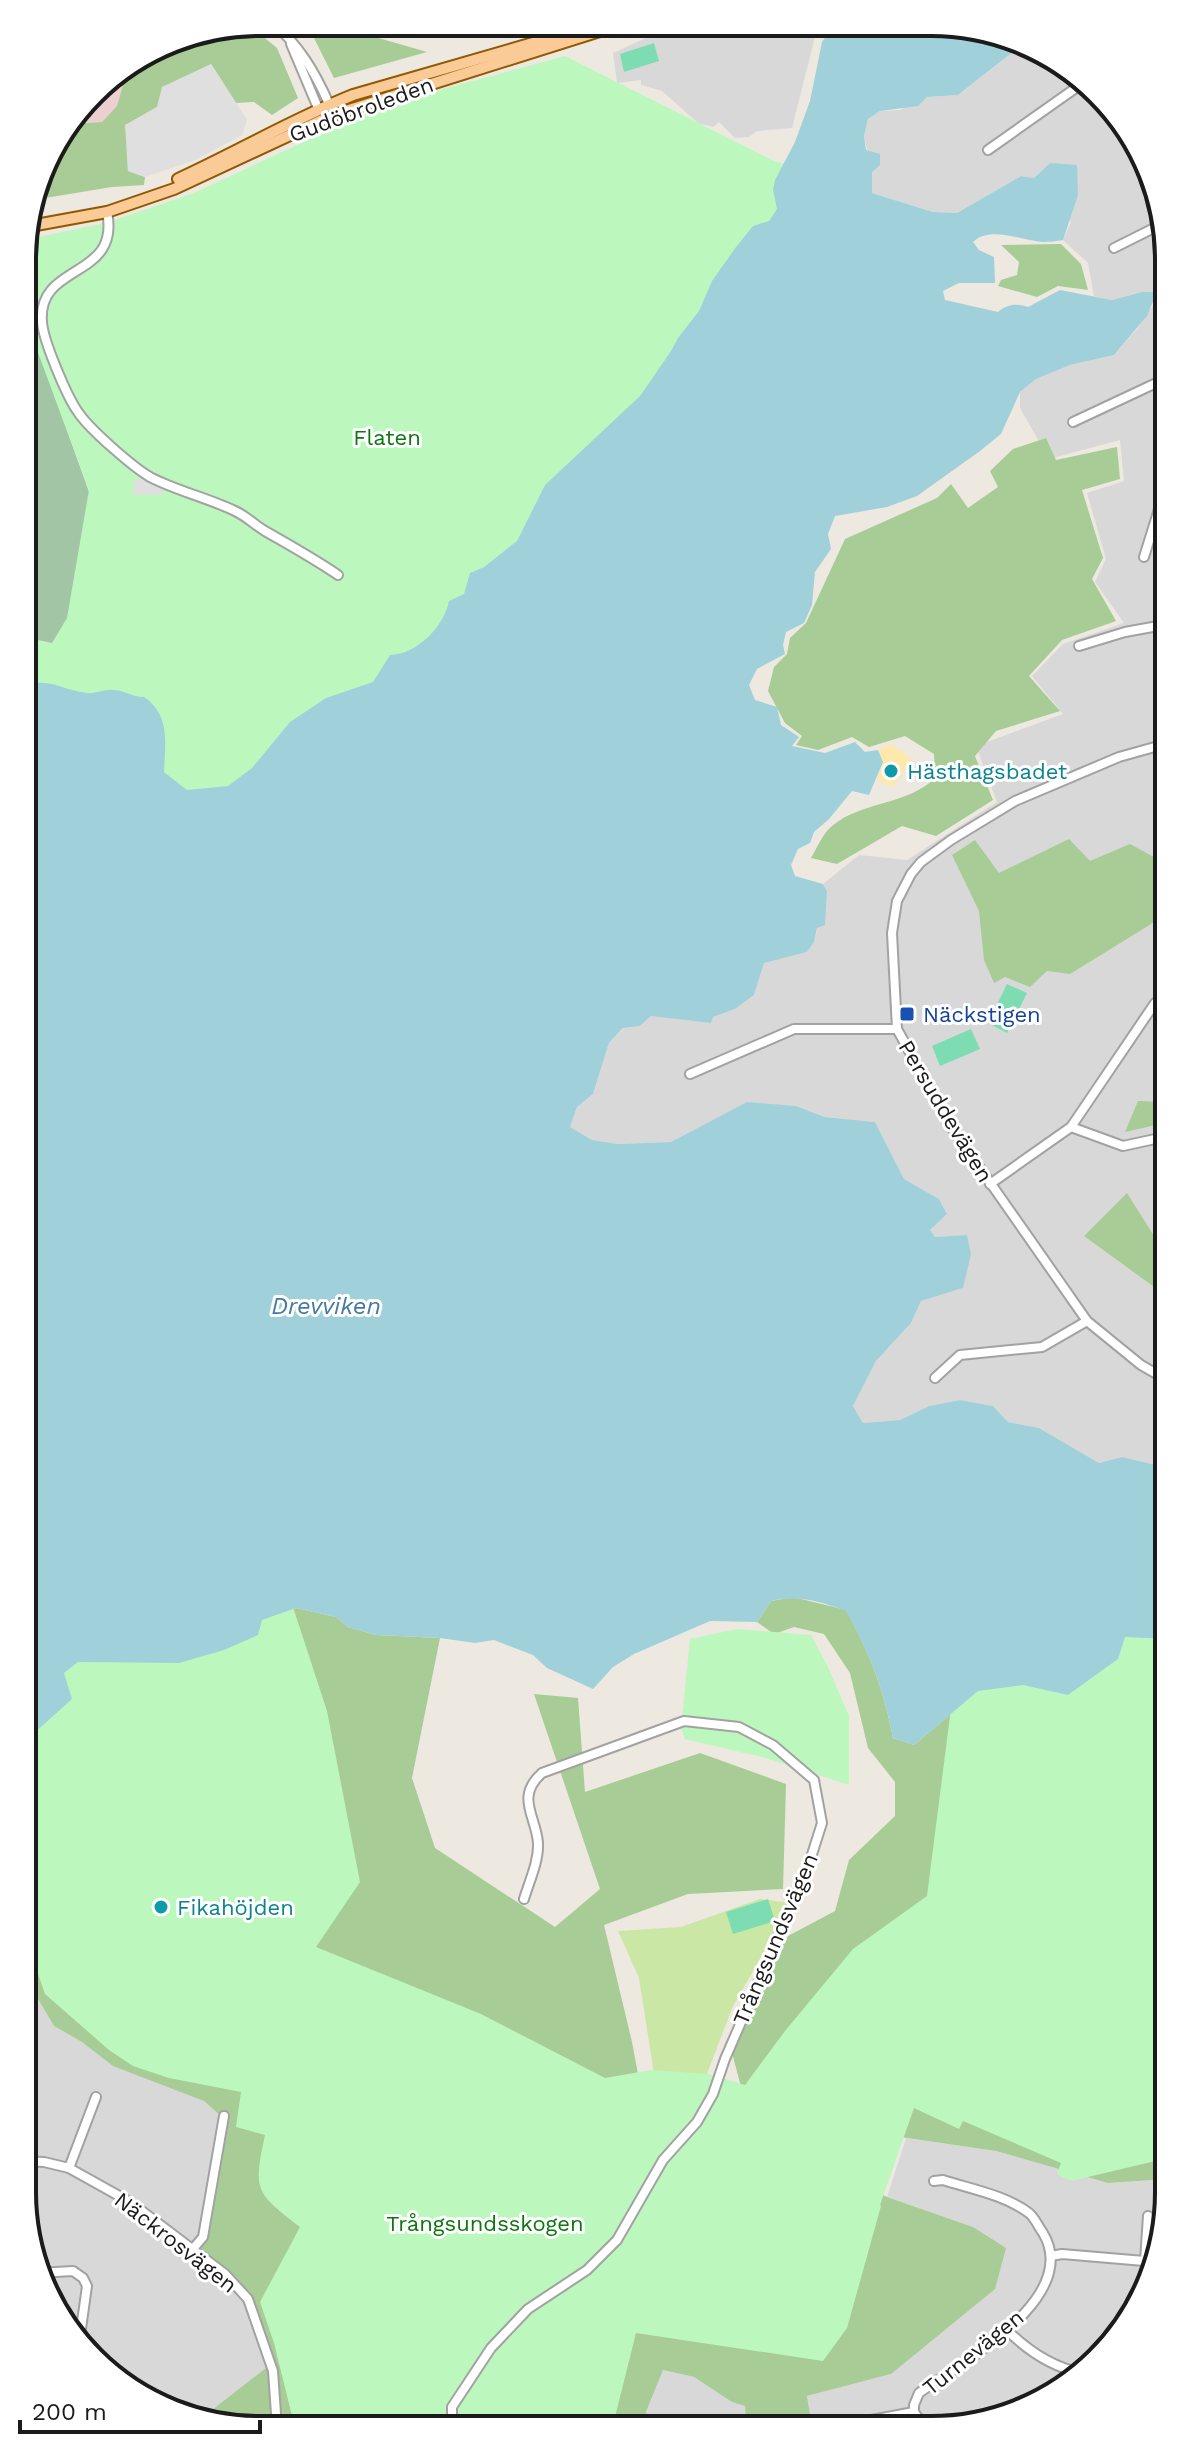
<svg xmlns="http://www.w3.org/2000/svg" width="1191" height="2452" font-family="'Work Sans',sans-serif">
  <style>
    .residential { fill: #d9d8d8 }
    .commercial { fill: #eecfcf }
    .grass { fill: #cae7a5 }
    .forest { fill: #a8cc95 }
    .sand { fill: #fee9ad }
    .cemetery { fill: #a2c5a5 }
    .park { fill: #bcf8bd }
    .pitch { fill: #7edcb2 }
    .parking { fill: #dfdfdf }
    .water { fill: #a0d1db }
    .lines { fill: none; stroke-linecap: round; stroke-linejoin: round }
    .minor-casing { stroke: #a2a2a2; stroke-width: 12 }
    .major-casing { stroke: #905902; stroke-width: 14 }
    .minor { stroke: #fff; stroke-width: 8 }
    .major { stroke: #faca97; stroke-width: 10 }
    .culture-dot { fill: #0f9aa8; stroke: #fff; stroke-width: 3 }
    .transit-dot { fill: #1a4fb4; stroke: #fff; stroke-width: 3 }
    .labels { text-anchor: middle; stroke-width: 6; stroke-linejoin: round; paint-order: stroke }
    .street-label { font-size: 22px; fill: #1b1b1b; stroke: #fff }
    .park-label { font-size: 22px; fill: #0c760f; stroke: #fff }
    .culture-label { font-size: 22px; fill: #0d838f; stroke: #fff; text-anchor: start }
    .transit-label { font-size: 22px; fill: #164399; stroke: #fff; text-anchor: start }
    .water-label { font-size: 24px; font-style: italic; fill: #467aa1; stroke: #fff }
    .rim { fill: none; stroke: #1b1b1b; stroke-width: 4 }
  </style>
  <rect width="100%" height="100%" fill="#ede8e0"/>
  <g class="residential">
    <path d="M470,23L558,24L520,35Z"/>
    <path d="M674,25H818L792,128L757,131L749,137L735,138L719,122L713,127L698,123L662,91L641,85V80L617,83L613,53Z"/>
    <path d="M1019,47L1071,73L1079,82L1089,83L1157,184L1169,260V1468L1122,1457L1099,1463L1039,1428L1008,1422L993,1406L960,1400L929,1406L900,1420L863,1423L853,1406L876,1361L911,1323L921,1301L963,1288L967,1235L935,1237L930,1230L947,1214L939,1199L904,1179L875,1122L825,1117L796,1106L671,1142L618,1144L592,1140L570,1127L577,1107L593,1094L609,1043L624,1028L640,1026L651,1016L713,1017L735,1009L754,995L764,962L807,952L814,942L827,891L823,884L859,855L907,860L997,802L976,746L1063,714L1032,676L1063,644L1124,623L1095,582L1106,559L1087,493L1124,481L1120,440L1049,459L1020,408V392L1036,379L1070,365L1114,355L1138,328L1155,302L1142,292L1112,300L1094,296L1088,263L1063,240L1071,222L1050,164L1034,178L1021,176L957,213L933,212L872,193V172L864,136L868,119L880,111L900,110L927,97L958,95Z"/>
    <path d="M22,1972L54,2026L82,2042L204,2101L223,2118L248,2299L270,2366L203,2417L103,2371L34,2268L22,2192Z"/>
    <path d="M906,2138L996,2151L1108,2183L1168,2179V2208L1151,2283L1120,2337L1064,2390L1007,2418L931,2430H793L812,2426L807,2396L891,2374L973,2227L887,2197Z"/>
    <path d="M663,2370L694,2377L732,2402L745,2406L746,2429H654L646,2412Z"/>
  </g>
  <path class="commercial" d="M129,65L117,107L102,122L70,124L103,81Z"/>
  <path class="grass" d="M760,1899L792,1903L733,2006L700,2092L667,2156L639,1978L618,1931L681,1927Z"/>
  <g class="forest">
    <path d="M306,22H323L427,52L334,78Z"/>
    <path d="M248,24L277,48L298,98L272,115L254,102L236,103L211,64L157,107L126,125L128,171L145,177L144,185L112,187L33,200L47,154L70,124L102,122L117,106L129,65L169,40Z"/>
    <path d="M1061,244L1081,264L1088,290L1058,286L1037,297L998,286L1001,280L1017,275L1019,262L1001,245Z"/>
    <path d="M1046,438L1056,460L1117,447L1120,479L1082,490L1103,558L1092,579L1116,621L1062,640L1029,676L1060,711L996,731L975,756L993,800L936,836L902,826L837,864L811,858C817,848 823,833 832,826C862,801 908,805 935,778L934,754L905,736L869,747L852,737L818,750L796,745L802,736L785,723L768,691L774,667L787,654L790,638L806,623L845,539L937,498L951,484L968,508L998,487L990,471L1013,449Z"/>
    <path d="M1069,839L1090,861L1130,844L1152,856L1169,853V913L1070,974L1047,971L1030,987L1005,977L994,983L984,960L979,911L952,855L975,840L999,873Z"/>
    <path d="M1169,1092V1122L1125,1132L1138,1101L1164,1102Z"/>
    <path d="M1127,1193L1154,1236H1169V1293L1157,1289L1084,1236Z"/>
    <path d="M793,1597L846,1610C871,1657 883,1686 893,1738L914,1745L978,1691L1169,1639L1168,2179L1108,2183L996,2151L866,2132L745,2102L731,2049L747,2004L788,1936L835,1911L849,1860L895,1816V1782L868,1748L850,1673L824,1634L794,1627L774,1634L757,1622L771,1601Z"/>
    <path d="M296,1608L336,1617L348,1627L376,1635L440,1638L412,1778L435,1848L555,1927L600,1889L534,1694L578,1698L585,1792L700,1753L786,1784L783,1889L688,1894L604,1925L632,2042L656,2171L771,2137L887,2197L973,2227L1006,2248L995,2289L891,2374L807,2396L812,2426L793,2430L746,2429L745,2406L732,2402L694,2377L663,2370L646,2412L654,2429L228,2428L203,2417L270,2365L248,2299L192,2250L203,2237L223,2118L204,2101L113,2066L82,2042L54,2026L22,1972V1744L262,1620Z"/>
  </g>
  <path class="sand" d="M892,744L911,759L893,787L877,780L883,762L878,750Z"/>
  <path class="cemetery" d="M24,292L33,336L93,503L102,639L24,672Z"/>
  <g class="park">
    <path d="M565,56L774,161L831,176L23,1253L24,637L52,643L67,618L89,490L24,315V240L106,223L194,193L381,106Z"/>
    <path d="M258,1500L327,1711L360,1882L316,1947L481,2014L605,2078L651,2070L709,2074L745,2085L785,2031L853,1949L927,1896L973,1536L1169,1574L1168,2158L1071,2181L1057,2174L1061,2163L963,2121L959,2129L914,2108L880,2205L881,2206L847,2328L823,2361L636,2333L612,2429L295,2428L274,2343L260,2302L300,2227C255,2192 253,2191 265,2135L236,2127L241,2092L169,2078L133,2066L109,2050L45,1994L22,1928L23,1576Z"/>
    <path d="M737,1629L811,1635L827,1665L849,1716V1785L766,1758L685,1739L681,1728L690,1639Z"/>
  </g>
  <g class="pitch">
    <path d="M654,43L659,61L624,72L620,54Z"/>
    <path d="M1007,984L1027,993L1007,1033L988,1023Z"/>
    <path d="M971,1029L980,1049L940,1066L932,1046Z"/>
    <path d="M768,1899L775,1921L733,1934L726,1912Z"/>
  </g>
  <g class="parking">
    <path d="M211,64L247,120L242,135L195,160L145,177L128,171L125,125L157,107L162,87Z"/>
    <path d="M148,476L163,482V495H133L134,480Z"/>
  </g>
  <path class="water" d="M833,26H977L1019,47L958,95L927,97L918,106L880,111L868,119L864,136L866,150L880,154V165L872,172V193L933,212L957,213L1021,176L1034,178L1050,163L1077,165L1078,195L1063,240C1057,241 1049,242 1043,242C1022,241 990,225 973,242L979,250L994,257L995,283H959L943,291L945,300L998,312C1007,304 1017,303 1028,307L1060,290L1112,300L1142,292H1157L1147,316L1114,355L1070,365L1036,379L1020,392L1001,434L980,451L917,496L887,507L835,516L828,534L831,549L815,572L812,605L804,623L786,632L783,645L785,654L757,669L749,685L755,700L777,707L781,725L799,737L792,746L825,753L855,742L865,752L878,750L883,762L869,795L852,791L829,819L814,832L810,843L798,849L791,865L795,876L823,884L827,891L825,925L817,928L814,942L807,952L764,963L754,995L735,1009L713,1017L711,1023L651,1016L640,1026L623,1028L609,1043L593,1094L577,1107L570,1127L592,1140L618,1144L671,1142L747,1102L796,1106L825,1117L875,1122L904,1179L939,1199L947,1214L930,1230L935,1237L967,1235L971,1254L963,1288L921,1301L911,1323L876,1361L853,1406L863,1423L900,1420L929,1406L960,1400L993,1406L1008,1422L1039,1428L1099,1463L1122,1457L1169,1468V1639L1125,1637L1118,1659L1068,1695L1023,1685L978,1691L914,1745L893,1738C883,1686 871,1657 846,1611C818,1601 800,1595 771,1601L757,1622L710,1621L634,1654L613,1667L593,1689L547,1668L533,1655L494,1640L475,1643L440,1638L376,1635L348,1627L336,1617L296,1608L262,1620L258,1635L224,1650L179,1663L78,1662L64,1673L72,1699L22,1744L24,685C52,678 61,690 87,693C96,694 104,689 113,690C124,690 132,697 144,697C171,715 165,744 164,772L187,790L228,786L252,768L290,722L326,698L373,682L390,655C417,654 443,628 449,601L464,594L470,573L484,567L517,541L545,485L640,396L671,351L678,338L699,311L712,281L736,247L753,226L769,221L777,209L773,190L775,180L795,142L810,101L822,42Z"/>
  <g class="lines">
    <defs>
      <g id="minor">
        <path d="M272,22C299,45 315,72 329,104"/>
        <path d="M478,23L489,27L499,23"/>
        <path d="M291,44L318,108"/>
        <path d="M988,150L1080,85L1091,86"/>
        <path d="M107,212C121,280 37,262 42,322C43,340 67,397 78,412C89,429 133,467 150,477C177,491 208,498 235,511C246,516 255,525 265,531C291,546 313,558 338,575"/>
        <path d="M1114,248L1152,229L1164,227"/>
        <path d="M1073,422L1169,377"/>
        <path d="M1144,557L1169,477"/>
        <path d="M1079,646L1125,632L1169,624"/>
        <path d="M690,1074L794,1029H897"/>
        <path d="M1071,1127L1123,1146L1169,1136"/>
        <path d="M990,1184L1071,1127L1155,1003L1169,996"/>
        <path d="M935,1378L960,1355L1042,1347L1087,1321"/>
        <path d="M1169,1381L1141,1365L1087,1321L952,1128L897,1029L892,933L897,901L911,874L921,862L951,840L1015,801L1119,757L1169,743"/>
        <path d="M22,2009H27"/>
        <path d="M22,2161L44,2162L69,2168L130,2202L225,2274L248,2299L273,2371L277,2428"/>
        <path d="M69,2168L96,2097"/>
        <path d="M192,2250L203,2237L224,2116"/>
        <path d="M1051,2256L1062,2254L1156,2262"/>
        <path d="M1145,2261L1148,2216"/>
        <path d="M38,2273L73,2271L83,2278L87,2286L80,2336"/>
        <path d="M1007,2330C1028,2351 1052,2367 1081,2373"/>
        <path d="M914,2412V2405L919,2393C962,2362 1082,2298 1043,2233C1038,2226 1035,2218 1029,2213C1005,2195 971,2189 943,2180L934,2181"/>
        <path d="M688,2423L700,2429"/>
        <path d="M452,2429V2407L491,2348L528,2309L587,2270L617,2240L663,2160L697,2122L713,2094L725,2059L807,1870L822,1823L814,1780L773,1745L739,1727L684,1721L542,1773C515,1797 536,1816 538,1843C539,1861 529,1882 524,1899"/>
        <path d="M818,2430L914,2412L927,2430"/>
      </g>
      <g id="major">
        <path d="M178,179C237,152 293,119 353,95L599,24"/>
        <path d="M25,227L107,212L174,189L333,115L622,24"/>
      </g>
    </defs>
    <use href="#minor" class="minor-casing"/>
    <use href="#major" class="major-casing"/>
    <use href="#minor" class="minor"/>
    <use href="#major" class="major"/>
  </g>
  <g class="culture-dot">
    <circle cx="891" cy="771" r="8"/>
    <circle cx="161" cy="1907" r="8"/>
  </g>
  <rect class="transit-dot" x="899" y="1006" width="16" height="16" rx="4"/>
  <g class="labels">
    <g class="street-label">
      <text transform="translate(361 109) rotate(-20)" y="8">Gudöbroleden</text>
      <text transform="translate(946 1111) rotate(59)" y="8">Persuddevägen</text>
      <text transform="translate(775 1939) rotate(-67)" y="8">Trångsundsvägen</text>
      <text transform="translate(176 2242) rotate(38)" y="8">Näckrosvägen</text>
      <text transform="translate(973 2352) rotate(-39)" y="8">Turnevägen</text>
    </g>
    <g class="park-label">
      <text x="387" y="445">Flaten</text>
      <text x="485" y="2231">Trångsundsskogen</text>
    </g>
    <g class="culture-label">
      <text x="907" y="779">Hästhagsbadet</text>
      <text x="177" y="1915">Fikahöjden</text>
    </g>
    <g class="transit-label">
      <text x="923" y="1022">Näckstigen</text>
    </g>
    <g class="water-label">
      <text x="326" y="1314">Drevviken</text>
    </g>
  </g>
  <path d="M0 0H1191V2452H0ZM260 36H931A224 224 0 0 1 1155 260V2192A224 224 0 0 1 931 2416H260A224 224 0 0 1 36 2192V260A224 224 0 0 1 260 36Z" fill="#fff" fill-rule="evenodd"/>
  <path class="rim" d="M260 36H931A224 224 0 0 1 1155 260V2192A224 224 0 0 1 931 2416H260A224 224 0 0 1 36 2192V260A224 224 0 0 1 260 36Z"/>
  <path d="M20 2420v12h240v-12" fill="none" stroke="#1b1b1b" stroke-width="4"/>
  <text x="32" y="2420" font-size="24" fill="#1b1b1b" stroke="#ffffff" stroke-width="6" paint-order="stroke">200 m</text>
</svg>
